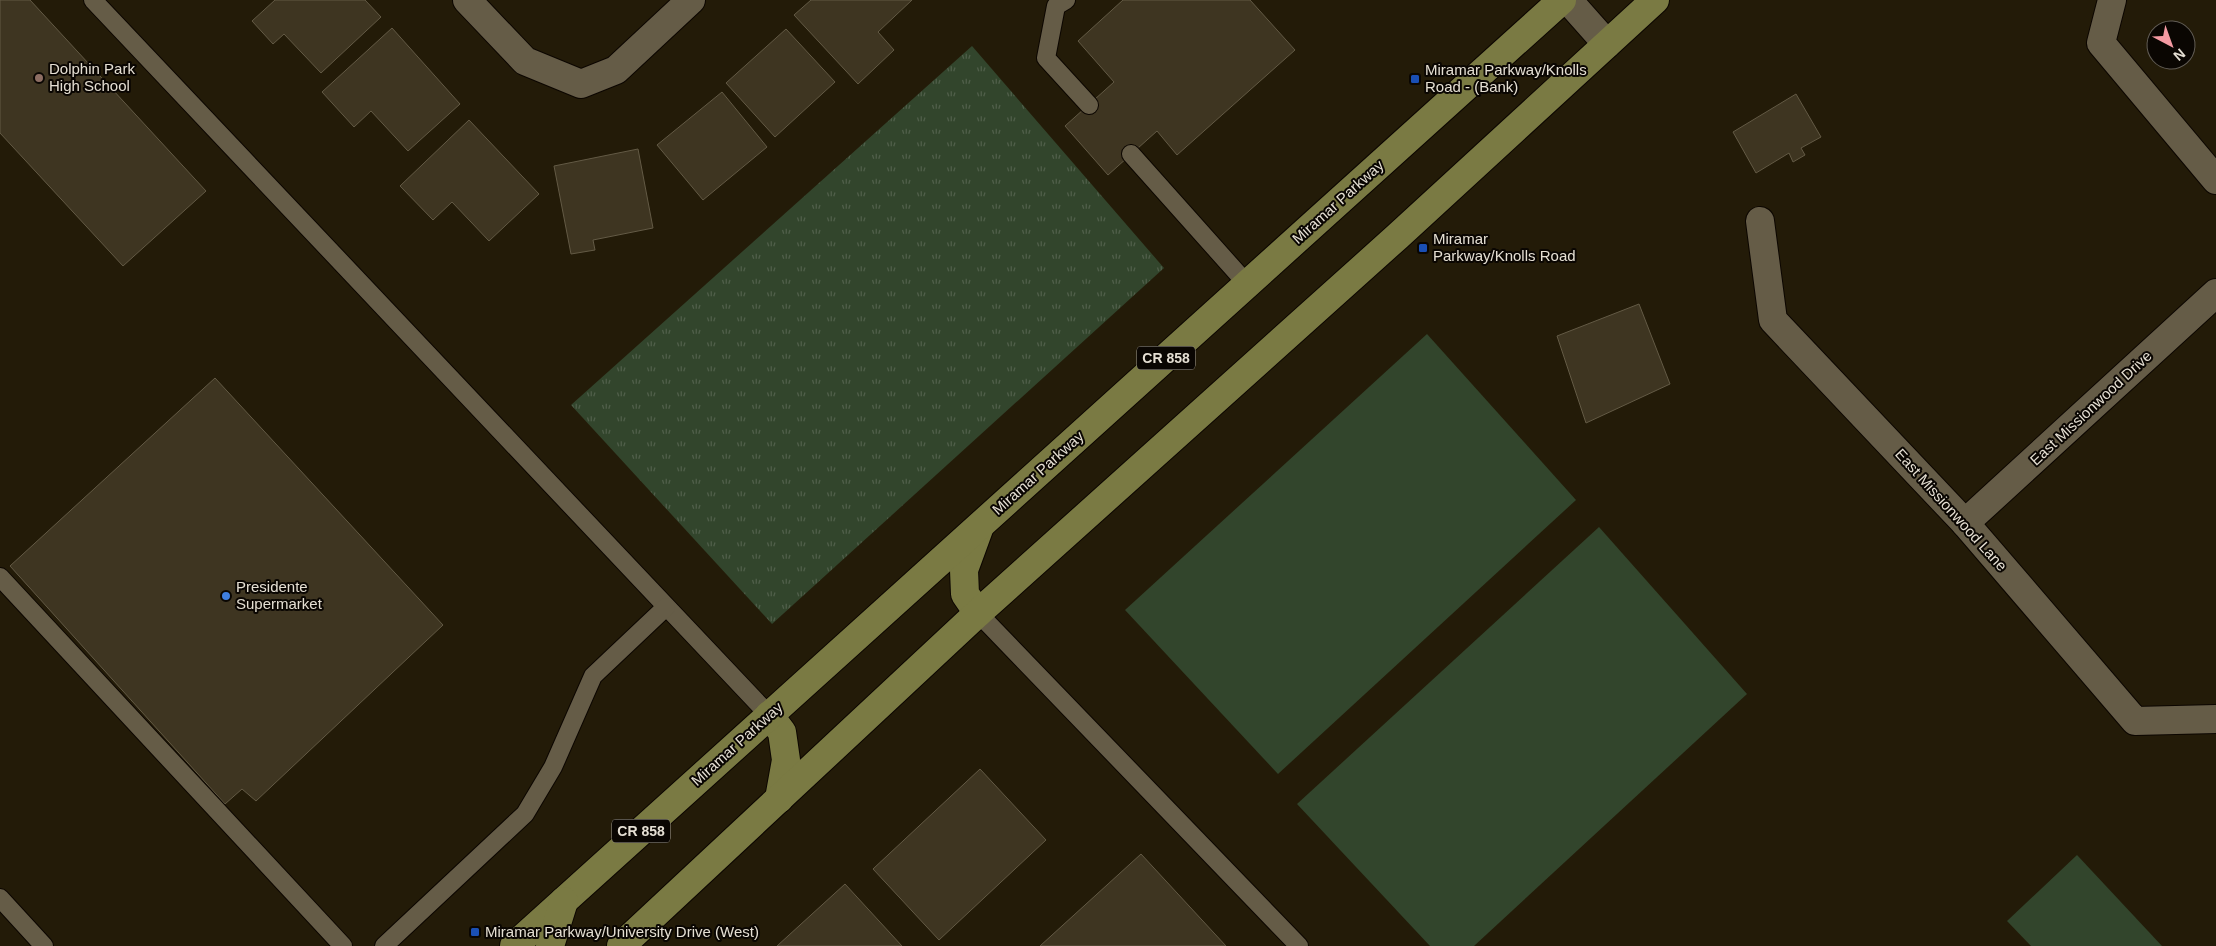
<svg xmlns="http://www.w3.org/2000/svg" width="2216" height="946" font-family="Arial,sans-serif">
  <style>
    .grass { fill: url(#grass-tufts) }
    .garden { fill: #32452c }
    .building { fill: #3e3521; stroke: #635a45 }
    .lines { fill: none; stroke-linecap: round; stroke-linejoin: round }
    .service-casing { stroke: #0c0600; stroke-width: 20 }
    .minor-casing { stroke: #0c0600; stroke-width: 30 }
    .primary-casing { stroke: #0c0600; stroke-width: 30 }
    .service { stroke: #655c47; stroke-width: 18 }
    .minor { stroke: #655c47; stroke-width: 28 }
    .primary { stroke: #7a7a43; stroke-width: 28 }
    .education-dot { fill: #8d6e63; stroke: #0a0602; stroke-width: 2 }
    .transit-dot { fill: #1a4fb4; stroke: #0a0602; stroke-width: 2 }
    .shop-dot { fill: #3f7fe0; stroke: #0a0602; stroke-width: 2 }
    .labels { text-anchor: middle; stroke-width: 4; stroke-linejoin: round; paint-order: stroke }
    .shield { fill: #0a0602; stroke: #a39e94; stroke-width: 1 }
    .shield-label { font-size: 14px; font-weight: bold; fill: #e5dfd3 }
    .poi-label { font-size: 15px; fill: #e5dfd3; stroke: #0a0602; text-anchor: start }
    .street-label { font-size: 15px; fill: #e5dfd3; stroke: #0a0602 }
  </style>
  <defs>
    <pattern id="grass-tufts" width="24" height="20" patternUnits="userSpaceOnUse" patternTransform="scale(1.25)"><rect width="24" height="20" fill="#32452c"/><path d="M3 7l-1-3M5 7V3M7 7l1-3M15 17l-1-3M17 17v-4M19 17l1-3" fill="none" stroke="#505f4a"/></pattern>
  </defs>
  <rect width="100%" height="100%" fill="#231b08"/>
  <path class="grass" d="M972,46L1164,268L772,624L571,405Z"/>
  <g class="garden">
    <path d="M1427,334L1576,500L1278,774L1125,610Z"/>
    <path d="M1599,527L1747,694L1474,946H1430L1297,804Z"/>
    <path d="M2077,855L2162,946H2031L2007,921Z"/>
  </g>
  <g class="building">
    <path d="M0,0H30L206,191L123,266L0,133Z"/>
    <path d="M275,0H365L381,17L321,73L284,34L273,44L252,21Z"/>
    <path d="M811,0H912L878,32L894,50L858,84L794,15Z"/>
    <path d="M1123,0H1250L1295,50L1177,155L1157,131L1108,175L1065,126L1114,82L1078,41Z"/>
    <path d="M392,28L460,104L408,151L371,111L354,127L322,92Z"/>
    <path d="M786,29L835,82L775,137L726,83Z"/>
    <path d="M722,92L767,147L703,200L657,145Z"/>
    <path d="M1796,94L1821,137L1801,148L1805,155L1793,162L1789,153L1756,173L1733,132Z"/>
    <path d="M469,120L539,194L489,241L452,202L433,220L400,186Z"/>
    <path d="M638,149L653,228L593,240L595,250L571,254L554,166Z"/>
    <path d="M1639,304L1670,384L1586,423L1557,336Z"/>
    <path d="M215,378L443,625L256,801L242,789L225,804L10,566Z"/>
    <path d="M980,769L1046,840L939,940L873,869Z"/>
    <path d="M1141,854L1226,946H1040Z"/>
    <path d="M845,884L902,946H777Z"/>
  </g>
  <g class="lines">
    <defs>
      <g id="service">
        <path d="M93,0L769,715"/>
        <path d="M1066,0L1056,6L1046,58L1089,105"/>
        <path d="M1131,154L1247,284"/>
        <path d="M0,577L343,946"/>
        <path d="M978,613L1299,946"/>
        <path d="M0,898L44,946"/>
        <path d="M384,946L525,814L553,767L593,676L666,607"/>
      </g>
      <g id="minor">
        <path d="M467,0L525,61L581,84L616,70L691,0"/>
        <path d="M1568,0L1607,44"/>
        <path d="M2112,0L2101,43L2216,180"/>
        <path d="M1760,221L1773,320L1965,523L2135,721L2216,719"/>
        <path d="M1965,523L2216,293"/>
      </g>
      <g id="primary">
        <path d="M978,613L965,594L964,570L979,529"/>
        <path d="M769,715L782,732L786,760L779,799"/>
        <path d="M514,946L1562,0"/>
        <path d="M550,946L564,901"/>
        <path d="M621,946L978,613L1398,236L1655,0"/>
      </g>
    </defs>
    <use href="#service" class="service-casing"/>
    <use href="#minor" class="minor-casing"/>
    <use href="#primary" class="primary-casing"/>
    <use href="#service" class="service"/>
    <use href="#minor" class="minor"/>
    <use href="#primary" class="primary"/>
  </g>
  <circle class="education-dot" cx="39" cy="78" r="5"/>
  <g class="transit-dot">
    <rect x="1410" y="74" width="10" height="10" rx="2.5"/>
    <rect x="1418" y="243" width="10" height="10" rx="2.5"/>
    <rect x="470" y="927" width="10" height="10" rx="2.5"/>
  </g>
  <circle class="shop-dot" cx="226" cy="596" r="5"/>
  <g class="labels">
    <g class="shield">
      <rect x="1137" y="346.5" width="58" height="23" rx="4"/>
      <rect x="612" y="819.5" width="58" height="23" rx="4"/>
    </g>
    <g class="shield-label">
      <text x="1166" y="363">CR 858</text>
      <text x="641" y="836">CR 858</text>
    </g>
    <g class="poi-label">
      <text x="49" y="74">Dolphin Park<tspan x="49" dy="17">High School</tspan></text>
      <text x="1425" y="75">Miramar Parkway/Knolls<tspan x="1425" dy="17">Road - (Bank)</tspan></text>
      <text x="1433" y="244">Miramar<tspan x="1433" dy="17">Parkway/Knolls Road</tspan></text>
      <text x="236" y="592">Presidente<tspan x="236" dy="17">Supermarket</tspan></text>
      <text x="485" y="937">Miramar Parkway/University Drive (West)</text>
    </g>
    <g class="street-label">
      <text transform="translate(1338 202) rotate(-42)" y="5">Miramar Parkway</text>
      <text transform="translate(2091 408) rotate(-43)" y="5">East Missionwood Drive</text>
      <text transform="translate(1038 473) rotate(-42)" y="5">Miramar Parkway</text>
      <text transform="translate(1951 510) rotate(48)" y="5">East Missionwood Lane</text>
      <text transform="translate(737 744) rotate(-42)" y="5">Miramar Parkway</text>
    </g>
  </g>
  <g transform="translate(2171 45) rotate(139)"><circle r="24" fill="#0a0602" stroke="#625d56"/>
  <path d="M0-4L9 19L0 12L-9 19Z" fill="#f49aa2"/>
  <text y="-8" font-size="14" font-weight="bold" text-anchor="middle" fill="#e5dfd3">N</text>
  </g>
</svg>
